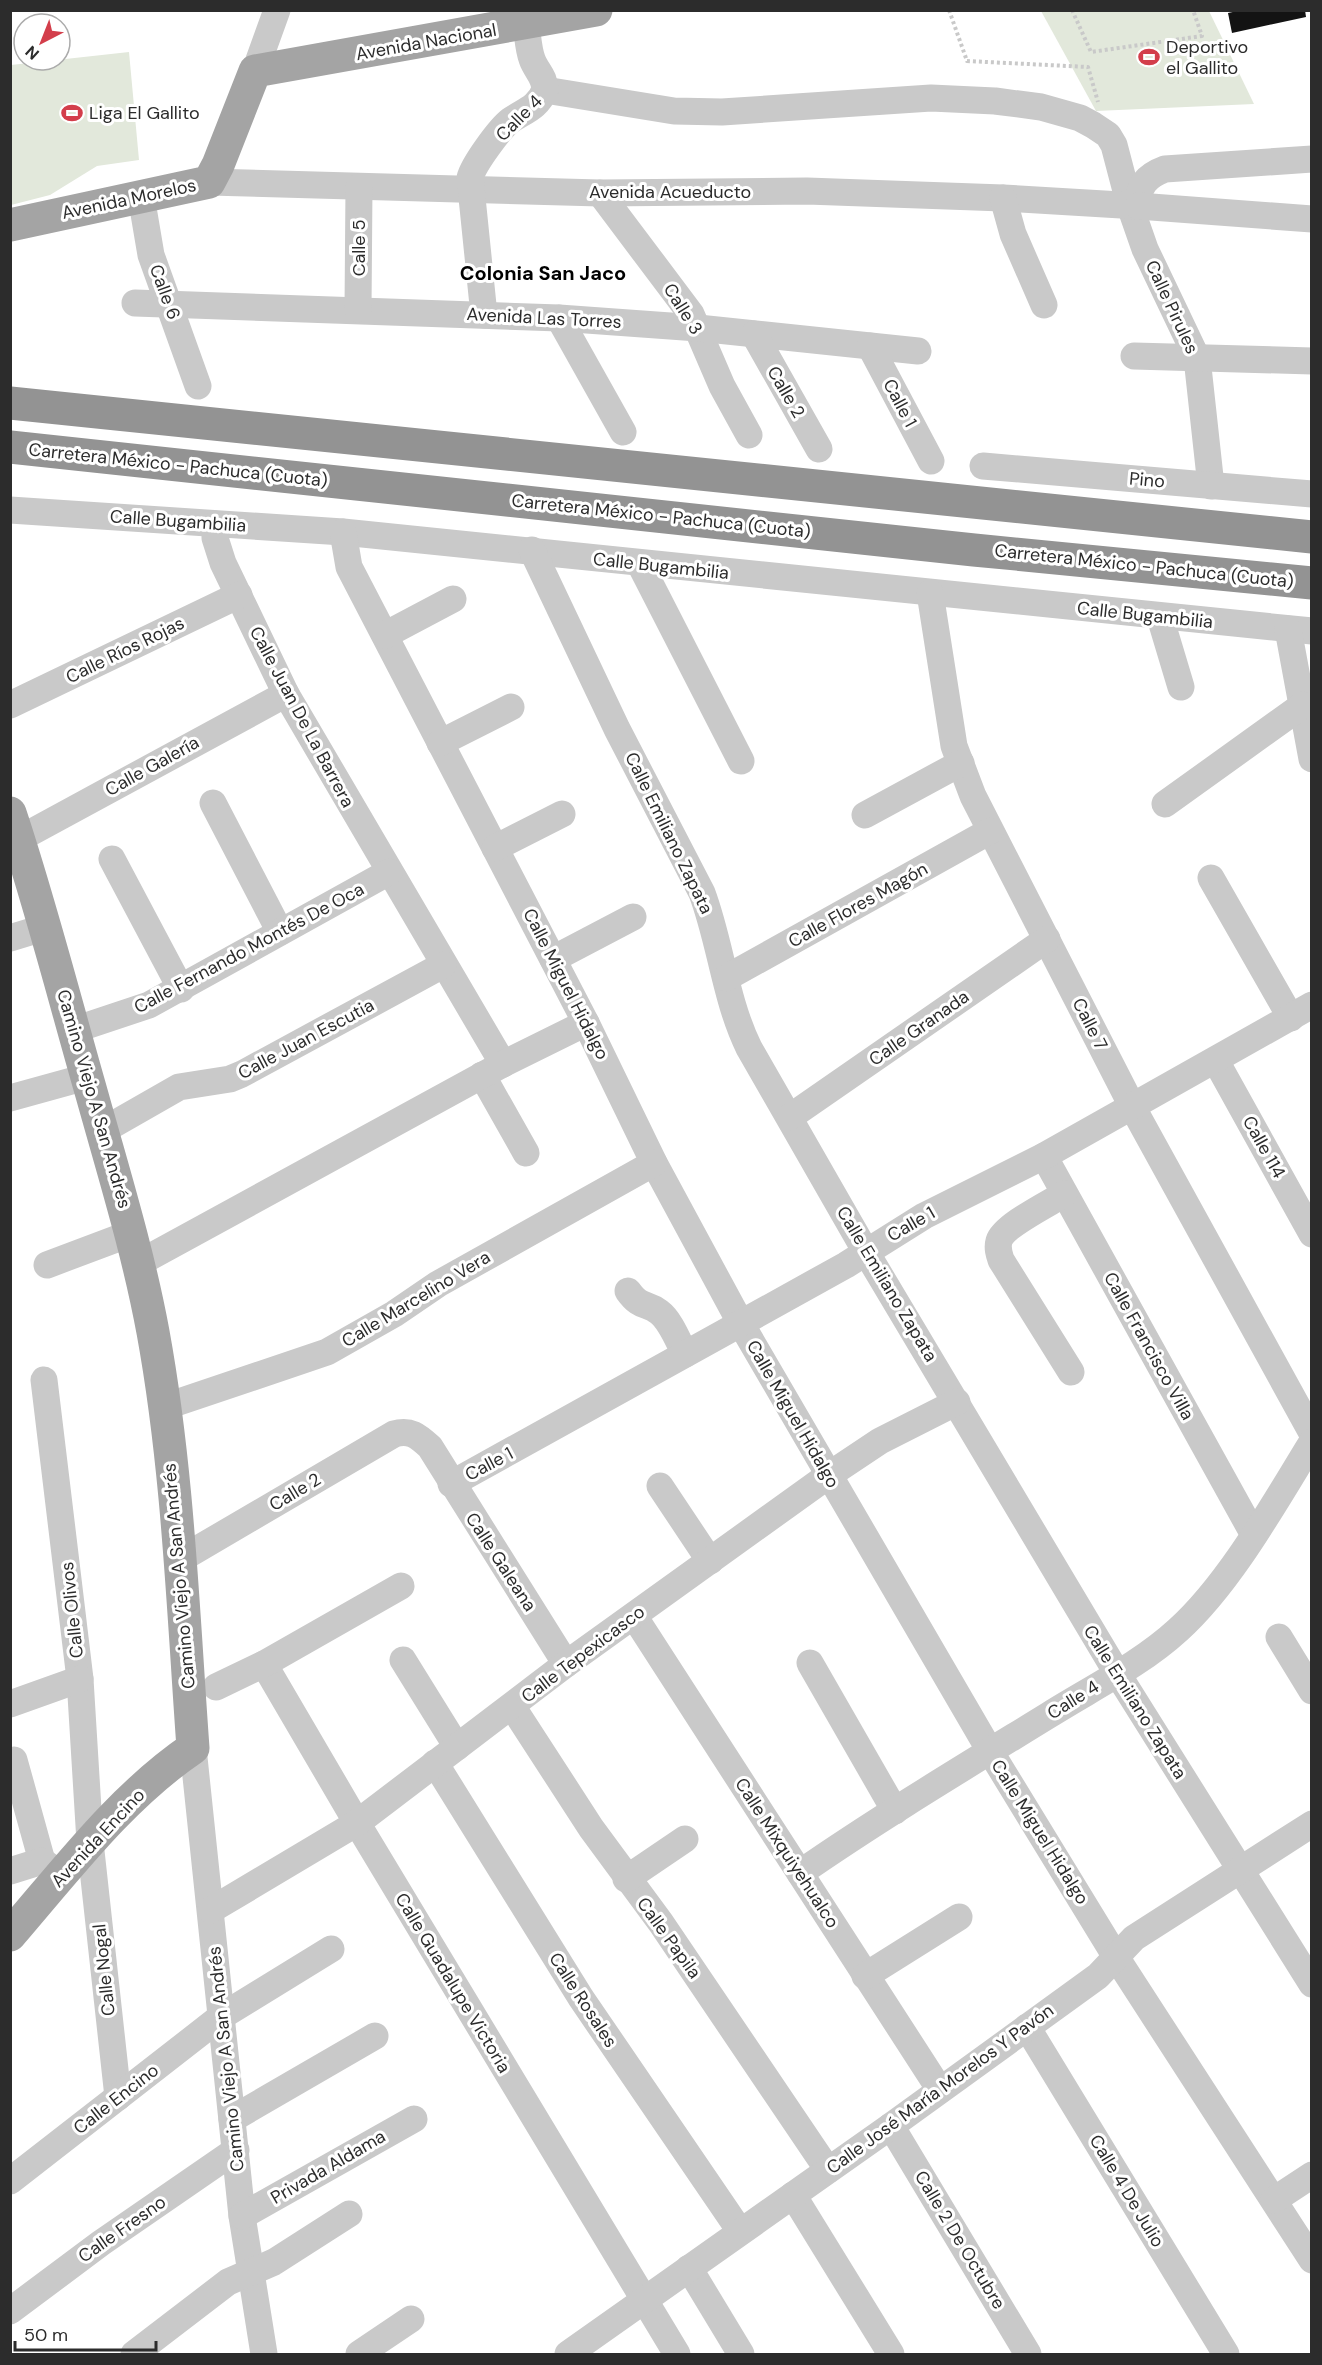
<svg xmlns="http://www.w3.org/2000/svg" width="1322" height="2365" font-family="'DM Sans',sans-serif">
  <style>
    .green { fill: #e2e8db }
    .building { fill: #131313 }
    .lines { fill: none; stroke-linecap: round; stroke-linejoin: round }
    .path { stroke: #c9c9c9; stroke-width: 4; stroke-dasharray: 3 3; stroke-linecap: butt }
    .minor { stroke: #c9c9c9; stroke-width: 27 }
    .major { stroke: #a4a4a4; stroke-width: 33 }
    .highway { stroke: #939393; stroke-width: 33 }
    .labels { text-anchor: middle; stroke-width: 6; stroke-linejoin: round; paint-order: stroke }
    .street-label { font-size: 18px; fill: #2c2c2c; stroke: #fff }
    .poi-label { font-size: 18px; fill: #2c2c2c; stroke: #fff; text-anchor: start }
    .neighbourhood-label { font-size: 20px; font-weight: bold; fill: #000; stroke: #fff }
  </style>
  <rect width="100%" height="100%" fill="#fff"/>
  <g class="green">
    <path d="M1041,11H1209L1254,104L1096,111Z"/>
    <path d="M129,52L139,160L97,166L50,195L11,205V65Z"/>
  </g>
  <path class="building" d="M1242,10H1305L1306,17L1232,33L1228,13Z"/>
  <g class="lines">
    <g class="path">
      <path d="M949,10L967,61L1088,67L1098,102"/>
      <path d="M1072,10L1091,52L1202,36L1193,10"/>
    </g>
    <g class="minor">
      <path d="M255,71L277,10"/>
      <path d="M545,90L674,111L722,112L931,98L995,101L1041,107L1080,118L1093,125L1108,135L1114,145L1130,206L1145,249L1197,358L1211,486"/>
      <path d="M209,182L600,193L807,191L1003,198L1138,206C1138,186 1146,176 1165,169L1312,159"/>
      <path d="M600,193L691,314L722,386L749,435"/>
      <path d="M141,196L151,255L198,386"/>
      <path d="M1003,198L1013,234L1044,305"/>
      <path d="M1138,206L1312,219"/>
      <path d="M135,303L559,318L698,328L918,351"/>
      <path d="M358,309L359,187"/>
      <path d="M484,315L470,178C473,165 500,128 511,120C526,110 537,108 545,90C545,76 536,71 532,59C528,48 528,36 526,25"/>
      <path d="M559,318L623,432"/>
      <path d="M754,334L819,449"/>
      <path d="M870,346L931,461"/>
      <path d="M1134,356L1312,361"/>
      <path d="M983,466L1312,494"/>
      <path d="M10,510L343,532L1312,631"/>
      <path d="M215,524V538L223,563L286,694L503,1064"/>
      <path d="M343,532L349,567L586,1023L654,1163L740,1322L990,1751L1116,1957L1312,2260"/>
      <path d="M532,550L617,729L702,893C721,944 725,999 749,1048L866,1252L1117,1673L1312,1984"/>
      <path d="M640,564L741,761"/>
      <path d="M930,593L954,746L973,796L1133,1108L1312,1433"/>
      <path d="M1160,617L1181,687"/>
      <path d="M1288,629L1312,759"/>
      <path d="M385,635L453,599"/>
      <path d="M10,705L239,595"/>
      <path d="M440,743L511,707"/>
      <path d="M213,803L280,932"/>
      <path d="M1165,804L1303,705"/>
      <path d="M865,815L961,763"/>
      <path d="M19,839L286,694"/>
      <path d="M495,848L562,814"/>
      <path d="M112,859L181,989"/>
      <path d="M1211,878L1291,1018"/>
      <path d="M10,938L46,927"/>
      <path d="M553,959L633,917"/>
      <path d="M726,978L990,831"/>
      <path d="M74,1030L149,1005L389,872"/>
      <path d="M1216,1061L1312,1234"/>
      <path d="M482,1075L526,1153"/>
      <path d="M10,1098L86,1077"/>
      <path d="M790,1117L1047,939"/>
      <path d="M102,1131L179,1087L230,1079L242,1074L443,965"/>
      <path d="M1044,1156L1254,1535"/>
      <path d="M1064,1194C1050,1203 1003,1226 999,1241C997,1248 999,1254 1001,1260L1071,1372"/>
      <path d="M139,1263L503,1064L586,1023"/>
      <path d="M47,1265L132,1233"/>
      <path d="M628,1291C641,1309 646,1302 659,1312C671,1321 678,1341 685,1354"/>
      <path d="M44,1380L80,1679L90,1842L118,2097"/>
      <path d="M164,1407L327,1352L394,1314L438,1284L654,1163"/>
      <path d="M451,1484L846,1265L924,1216L1044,1156L1312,1005"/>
      <path d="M660,1486L710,1561"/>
      <path d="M179,1560L394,1434C410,1429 418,1436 430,1447L566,1664"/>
      <path d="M634,1616L940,2090"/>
      <path d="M1279,1637L1312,1691"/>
      <path d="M403,1660L457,1747"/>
      <path d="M810,1663L895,1811"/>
      <path d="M264,1664L357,1823L677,2354"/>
      <path d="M216,1687L264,1664L401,1586"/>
      <path d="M10,1704L80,1679"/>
      <path d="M512,1706L591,1828L661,1923L828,2170"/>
      <path d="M193,1748L242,2216L264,2354"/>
      <path d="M14,1760L42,1861"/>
      <path d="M435,1763L581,1998L740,2231"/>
      <path d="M10,1871L42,1861L56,1871"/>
      <path d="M800,1873C881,1817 966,1766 1049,1715C1092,1688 1141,1664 1178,1630C1230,1583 1275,1502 1312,1442"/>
      <path d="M626,1879L685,1839"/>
      <path d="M211,1910L357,1823L566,1664L829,1475L880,1441L957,1402"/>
      <path d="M865,1976L959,1917"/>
      <path d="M1027,2027L1226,2354"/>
      <path d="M232,2119L375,2036"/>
      <path d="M891,2126L1028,2354"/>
      <path d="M10,2181L222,2016L331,1949"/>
      <path d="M793,2195L891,2354"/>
      <path d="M1274,2200L1312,2175"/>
      <path d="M242,2216L414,2119"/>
      <path d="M689,2268L741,2354"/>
      <path d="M10,2311L101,2243L236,2150"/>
      <path d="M134,2354L228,2282L274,2262L349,2214"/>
      <path d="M359,2354L411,2319"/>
      <path d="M568,2354L891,2126L1098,1976L1134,1938L1312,1824"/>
    </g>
    <g class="major">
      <path d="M10,225L209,182L218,165L255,71L596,10"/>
      <path d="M10,813C41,906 65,1001 92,1095C114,1174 138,1251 153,1332C178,1469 183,1610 193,1748C121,1797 67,1869 10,1935"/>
    </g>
    <g class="highway">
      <path d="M10,403L1312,537"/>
      <path d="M10,447L974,550L1312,583"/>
    </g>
  </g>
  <defs>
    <symbol id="stadium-bare" viewBox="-9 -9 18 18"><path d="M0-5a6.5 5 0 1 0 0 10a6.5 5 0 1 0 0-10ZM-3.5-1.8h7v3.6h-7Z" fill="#d33e4b" stroke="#fff" stroke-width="2.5" paint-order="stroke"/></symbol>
  </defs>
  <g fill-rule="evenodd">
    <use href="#stadium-bare" x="1134" y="42" width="30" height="30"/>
    <use href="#stadium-bare" x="57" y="98" width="30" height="30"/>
  </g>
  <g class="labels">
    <g class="street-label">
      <text transform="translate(426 42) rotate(-10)" y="6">Avenida Nacional</text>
      <text transform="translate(519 118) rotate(-45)" y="6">Calle 4</text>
      <text x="670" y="198">Avenida Acueducto</text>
      <text transform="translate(129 199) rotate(-12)" y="6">Avenida Morelos</text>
      <text transform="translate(359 248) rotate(-90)" y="6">Calle 5</text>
      <text transform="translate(165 292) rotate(70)" y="6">Calle 6</text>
      <text transform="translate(1172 307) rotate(65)" y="6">Calle Pirules</text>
      <text transform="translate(683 309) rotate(58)" y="6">Calle 3</text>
      <text transform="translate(544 318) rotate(3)" y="6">Avenida Las Torres</text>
      <text transform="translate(786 392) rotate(60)" y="6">Calle 2</text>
      <text transform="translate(900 403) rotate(62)" y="6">Calle 1</text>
      <text transform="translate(178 465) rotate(6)" y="6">Carretera México - Pachuca (Cuota)</text>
      <text transform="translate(1147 480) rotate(5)" y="6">Pino</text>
      <text transform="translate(661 516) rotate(6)" y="6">Carretera México - Pachuca (Cuota)</text>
      <text transform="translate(178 521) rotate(4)" y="6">Calle Bugambilia</text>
      <text transform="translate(661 566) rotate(6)" y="6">Calle Bugambilia</text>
      <text transform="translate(1144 566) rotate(6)" y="6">Carretera México - Pachuca (Cuota)</text>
      <text transform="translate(1145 615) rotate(6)" y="6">Calle Bugambilia</text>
      <text transform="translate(125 650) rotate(-26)" y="6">Calle Ríos Rojas</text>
      <text transform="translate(302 717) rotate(62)" y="6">Calle Juan De La Barrera</text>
      <text transform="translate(152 766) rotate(-29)" y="6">Calle Galería</text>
      <text transform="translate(669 833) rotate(64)" y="6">Calle Emiliano Zapata</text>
      <text transform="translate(858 905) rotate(-29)" y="6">Calle Flores Magón</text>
      <text transform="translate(249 948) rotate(-28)" y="6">Calle Fernando Montés De Oca</text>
      <text transform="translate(566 984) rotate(63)" y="6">Calle Miguel Hidalgo</text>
      <text transform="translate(1090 1024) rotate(63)" y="6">Calle 7</text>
      <text transform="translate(919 1028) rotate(-35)" y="6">Calle Granada</text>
      <text transform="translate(306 1039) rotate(-28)" y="6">Calle Juan Escutia</text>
      <text transform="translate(94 1099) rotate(74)" y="6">Camino Viejo A San Andrés</text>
      <text transform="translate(1264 1147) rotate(61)" y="6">Calle 114</text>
      <text transform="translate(911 1224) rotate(-30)" y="6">Calle 1</text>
      <text transform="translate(887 1284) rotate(59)" y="6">Calle Emiliano Zapata</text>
      <text transform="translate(416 1299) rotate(-31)" y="6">Calle Marcelino Vera</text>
      <text transform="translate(1149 1346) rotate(61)" y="6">Calle Francisco Villa</text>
      <text transform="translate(793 1414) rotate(60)" y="6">Calle Miguel Hidalgo</text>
      <text transform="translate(489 1464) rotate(-28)" y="6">Calle 1</text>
      <text transform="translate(295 1492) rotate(-31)" y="6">Calle 2</text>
      <text transform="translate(501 1562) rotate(57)" y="6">Calle Galeana</text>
      <text transform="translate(179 1576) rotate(-95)" y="6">Camino Viejo A San Andrés</text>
      <text transform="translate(72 1610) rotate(-96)" y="6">Calle Olivos</text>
      <text transform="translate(583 1654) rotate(-37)" y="6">Calle Tepexicasco</text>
      <text transform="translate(1073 1700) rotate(-32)" y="6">Calle 4</text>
      <text transform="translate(1135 1702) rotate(58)" y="6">Calle Emiliano Zapata</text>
      <text transform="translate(1040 1832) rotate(58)" y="6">Calle Miguel Hidalgo</text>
      <text transform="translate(98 1838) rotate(-47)" y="6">Avenida Encino</text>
      <text transform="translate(787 1853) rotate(57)" y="6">Calle Mixquiyehualco</text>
      <text transform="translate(669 1938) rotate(54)" y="6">Calle Papila</text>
      <text transform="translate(104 1970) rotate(-96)" y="6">Calle Nogal</text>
      <text transform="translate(453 1983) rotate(59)" y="6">Calle Guadalupe Victoria</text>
      <text transform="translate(583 2000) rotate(57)" y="6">Calle Rosales</text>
      <text transform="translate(226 2059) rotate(-96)" y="6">Camino Viejo A San Andrés</text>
      <text transform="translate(940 2089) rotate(-36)" y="6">Calle José María Morelos Y Pavón</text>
      <text transform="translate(116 2099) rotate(-38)" y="6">Calle Encino</text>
      <text transform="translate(328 2167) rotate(-30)" y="6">Privada Aldama</text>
      <text transform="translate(1127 2191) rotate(59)" y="6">Calle 4 De Julio</text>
      <text transform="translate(122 2229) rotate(-35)" y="6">Calle Fresno</text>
      <text transform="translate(960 2240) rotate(59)" y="6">Calle 2 De Octubre</text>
    </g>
    <g class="poi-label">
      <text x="1166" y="53">Deportivo<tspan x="1166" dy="21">el Gallito</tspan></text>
      <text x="89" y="119">Liga El Gallito</text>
    </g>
    <g class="neighbourhood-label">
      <text x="543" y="280">Colonia San Jaco</text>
    </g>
  </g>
  <rect width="1322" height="2365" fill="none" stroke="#2c2c2c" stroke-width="24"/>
  <g transform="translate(42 42) rotate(222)"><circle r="28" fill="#ffffff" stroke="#ababab" stroke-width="1.5"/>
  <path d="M0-4.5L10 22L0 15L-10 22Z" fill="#d33e4b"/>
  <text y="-9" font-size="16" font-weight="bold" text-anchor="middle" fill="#2c2c2c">N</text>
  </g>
  <path d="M15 2341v9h141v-9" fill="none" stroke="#2c2c2c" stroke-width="3"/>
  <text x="24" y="2341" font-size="18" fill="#2c2c2c" stroke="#ffffff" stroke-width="4.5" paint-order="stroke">50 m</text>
</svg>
